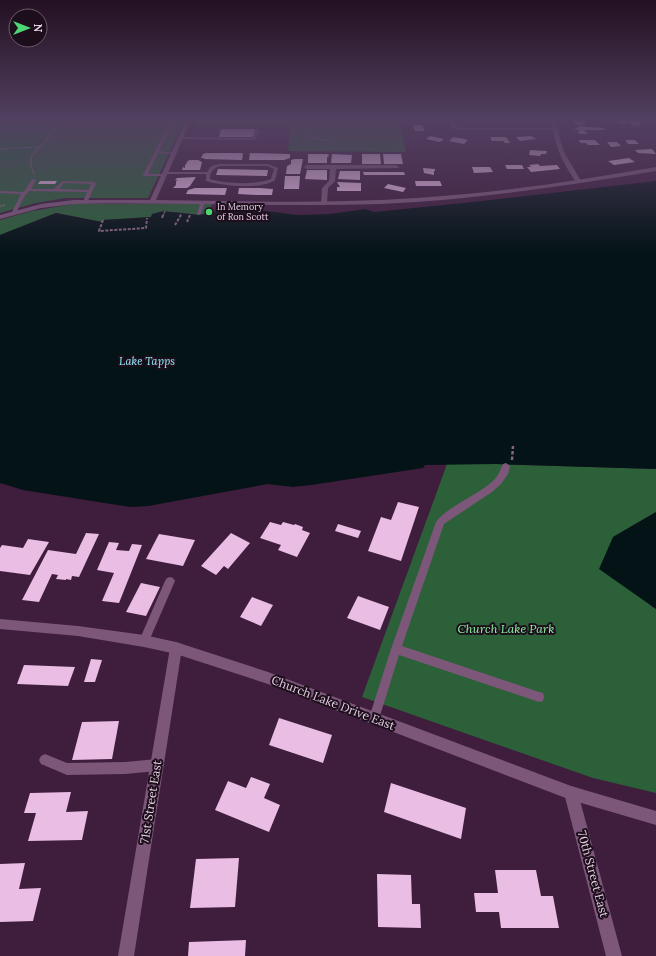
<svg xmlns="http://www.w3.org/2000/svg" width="656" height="956" font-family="Lora,serif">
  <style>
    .built { fill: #4a2247 }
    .green { fill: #2b6038 }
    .forest { fill: #156a32 }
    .water { fill: #041316 }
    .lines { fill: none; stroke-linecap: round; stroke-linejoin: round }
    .stream { stroke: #041316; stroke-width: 2 }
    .building { fill: #e9bde4 }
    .path-far2 { stroke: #836680; stroke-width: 1.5; stroke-dasharray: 2 1; stroke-linecap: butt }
    .path-far1 { stroke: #836680; stroke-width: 2; stroke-dasharray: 3 1.5; stroke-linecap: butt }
    .path { stroke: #836680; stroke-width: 2.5; stroke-dasharray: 3.5 2; stroke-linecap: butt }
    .service { fill: #7d577a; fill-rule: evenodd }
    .minor { fill: #7d577a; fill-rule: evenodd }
    .tertiary { fill: #7d577a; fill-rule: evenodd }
    .poi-dot { fill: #4ed675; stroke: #1d0e1c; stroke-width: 1.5 }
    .labels { text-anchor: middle; stroke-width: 4; stroke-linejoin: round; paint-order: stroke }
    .far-poi-label { font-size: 9px; fill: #e4cee1; stroke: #1d0e1c; text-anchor: start }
    .water-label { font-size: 11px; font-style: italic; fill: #95effe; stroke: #1d0e1c }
    .near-park-label { font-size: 12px; font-style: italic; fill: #8bf2a2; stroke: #1d0e1c }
    .near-street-label { font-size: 12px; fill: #e4cee1; stroke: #1d0e1c }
  </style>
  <rect width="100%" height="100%" fill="#3f1d3c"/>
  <path class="built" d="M197,126H291L288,151H183Z"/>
  <g class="green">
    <path d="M0,120H185L148,198H65L36,203L0,213Z"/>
    <path d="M199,120H399L406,152L288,151L291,126H197Z"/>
    <path d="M73,204H212L208,215C190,215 170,209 153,214L151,217L103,220L102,222L56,213L0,235V220L32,211Z"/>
    <path d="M447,464H496L656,469V512L613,537L651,606L656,609V793L593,778L362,697Z"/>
  </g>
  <path class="forest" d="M0,120H61L27,156L20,159L0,161Z"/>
  <g class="water">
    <path d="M656,181V469L496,464L425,465L423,468L311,485L293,487L268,484L148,506L130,507L23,490L0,483V235L56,213L102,222L103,220L151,217L152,214L163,211L198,215L221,211L258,210L298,215L330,214L365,209L374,212L473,202Z"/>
    <path d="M656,512V609L599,569L613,537Z"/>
  </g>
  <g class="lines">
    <path class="stream" d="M0,121L7,120"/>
  </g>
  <g class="building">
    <path d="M572,120H583L586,125H575Z"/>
    <path d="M615,120H637L642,125L633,126L629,122H625L627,124H619Z"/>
    <path d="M413,125H422L425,131H415Z"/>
    <path d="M577,126L603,128L605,130H584L588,134H580L577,131H580L579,130L573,129L578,128Z"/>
    <path d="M221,129H255L253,137H219Z"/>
    <path d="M430,136L444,139L440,142L426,139Z"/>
    <path d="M531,136L536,139L520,141L516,137Z"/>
    <path d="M453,137L460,138L468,140L464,144L449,141Z"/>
    <path d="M490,137H506L510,143H505L503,141H492Z"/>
    <path d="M578,140H595L600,145H588L586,143H581Z"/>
    <path d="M625,140H635L639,144H628Z"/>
    <path d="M607,142H617L621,146L611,147Z"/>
    <path d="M652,149L656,154L638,153L635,150Z"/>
    <path d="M530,150L547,151L546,154H541L540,156L529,155Z"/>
    <path d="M206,153H242L243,154L242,160L204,159V158H201L203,154Z"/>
    <path d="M250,153L288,154H290V158L284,160H249Z"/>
    <path d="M308,154H327L329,155L328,157H327V163H308Z"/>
    <path d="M332,154L352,155L351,163H331Z"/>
    <path d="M362,154H380L381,164H362Z"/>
    <path d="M383,154H401L403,164H384Z"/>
    <path d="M629,158L635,162L614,165L608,161Z"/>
    <path d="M294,159H303L300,174H286L287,166L291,164V160Z"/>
    <path d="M189,160H198L202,162L200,170H182L183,167L185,168V165L187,163H186Z"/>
    <path d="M538,164L540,166L557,165L560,169L531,172L527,167H531L529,165Z"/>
    <path d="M505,165H522L524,169H507Z"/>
    <path d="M472,167H490L493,172L474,173Z"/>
    <path d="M423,168L435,169V171H434V175L424,173Z"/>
    <path d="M218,169L268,170L267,176L216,175Z"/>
    <path d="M307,170H327V180L305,179Z"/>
    <path d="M340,171H360V180L338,179Z"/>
    <path d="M363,172H404L405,175H364Z"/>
    <path d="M285,176H300L299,189H284Z"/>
    <path d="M196,177L190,186L187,188H173L176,185V181L178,180H175L177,178Z"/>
    <path d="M40,181H57L55,184H38Z"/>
    <path d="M415,181H440L442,186H416Z"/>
    <path d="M337,182L361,183V191H337V187H340Z"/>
    <path d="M388,184L406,188L403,192L384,188Z"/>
    <path d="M195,188H227L225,195L186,194L188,190Z"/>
    <path d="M239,188H260L273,189L272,195H258L238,194Z"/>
    <path d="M398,502L419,507L401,561L368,551L381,517L391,520Z"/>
    <path d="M270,522L281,525L283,522L294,525L295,524L303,527L302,530L310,533L297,557L278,550L281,545L260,538Z"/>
    <path d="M338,524L361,531L358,538L335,531Z"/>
    <path d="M86,533L99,534L79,577L72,576L71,580L66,579V580L56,579L58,575L52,574L39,602L22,600L48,550L76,554Z"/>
    <path d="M231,533L250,543L228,569L224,566L216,575L201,566Z"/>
    <path d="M159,534L195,540L183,566L146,559Z"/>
    <path d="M28,539L49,542L30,575L0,571V548L2,545L23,548Z"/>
    <path d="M109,542L119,543L116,550L129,551L132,544L142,545L119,603L102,601L114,573L97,570Z"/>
    <path d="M141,583L160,587L146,616L126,612Z"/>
    <path d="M358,596L389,607L380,630L347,618Z"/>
    <path d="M252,597L273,605L261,626L240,617Z"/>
    <path d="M91,659L102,660L95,682H84Z"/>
    <path d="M24,665L75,667L68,686L17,684Z"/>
    <path d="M279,718L332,735L323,763L269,745Z"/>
    <path d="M119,721L112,759L72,760L82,722Z"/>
    <path d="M251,777L270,784L264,798L280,805L269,832L215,810L228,781L246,788Z"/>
    <path d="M391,783L466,808L461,839L384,812Z"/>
    <path d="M71,792L66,812L88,811L82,840L28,841L36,813H24L30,793Z"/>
    <path d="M239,858L235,907L190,908L196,859Z"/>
    <path d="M25,863L19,889L41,888L33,921L0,922V864Z"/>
    <path d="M495,870H536L541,896H553L559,928H501L499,912H476L474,893H498Z"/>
    <path d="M377,874L411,875L412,904H420L421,928L378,927Z"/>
    <path d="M246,940L245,956H188L189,942Z"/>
  </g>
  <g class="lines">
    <g class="path-far2">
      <path d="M294,120L302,124C305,138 318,140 330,141"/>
      <path d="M0,149L38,147"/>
      <path d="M34,174L31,166V157L62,122L88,120"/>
      <path d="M0,206L6,205"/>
      <path d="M163,216L165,211"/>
      <path d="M180,216L181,214"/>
    </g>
    <g class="path-far1">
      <path d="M162,218L163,215"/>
      <path d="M103,220L99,231L146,228L147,218"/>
      <path d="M187,222L190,215"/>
      <path d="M175,225L181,215"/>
    </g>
    <path class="path" d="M512,460L513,446"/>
    <g class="service">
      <path d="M171,120H175L159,151L176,153L174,154L158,153L148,174H163L165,172H207L211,166L220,164H268L278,168L275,180C261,190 223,186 206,181V174H165L163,176H143V175ZM220,166H267L274,169L271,179C256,185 226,184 210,179C210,172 213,168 220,166Z"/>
      <path d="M256,129L259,130L256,139L254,140L181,139L179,138L181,137L252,138Z"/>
      <path d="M32,179L36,180L31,189H54L63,181L94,182L96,183L87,203L83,202L87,192L29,191L24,197L16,213H12V212L21,194L0,193V191L24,192ZM64,183L91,184L89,190L59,189Z"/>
      <path d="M201,201L205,202L201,214L199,215L197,214Z"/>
      <path d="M506,463L510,466L508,474L501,484L492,492L444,524L402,646L539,692L543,693L544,697L543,701L539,702L399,655L378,722L374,723L370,722L369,718L391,649L436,522C445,508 480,494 494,480C499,475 500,470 503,464Z"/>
      <path d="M170,577L173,578L175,581L149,641L147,644L144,645L141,644L139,641L165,581L167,578Z"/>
      <path d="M45,754L67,763L125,762L157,759L161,761L163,765L161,769L157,771L125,774L67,775L41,764L39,760L41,756Z"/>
    </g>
    <g class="minor">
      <path d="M450,120H454L455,125L460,128H553L550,120H555L564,152L581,181L576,182C565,166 556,150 553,130H459L451,127Z"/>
      <path d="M396,165L399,167L398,168L336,169L335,181L328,188L327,203L324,205L321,203L322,188L329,181L330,169H307L304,167L307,165Z"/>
      <path d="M176,642L180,644L182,648L134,956H118L170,648L172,644Z"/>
      <path d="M571,786L576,788L578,793L622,956H606L564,793L566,788Z"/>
    </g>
    <g class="tertiary">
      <path d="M186,120H191L156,200C242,201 329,204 416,198C497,193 576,181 656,167V171C564,186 473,200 380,204C278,207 176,202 74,204L41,208L0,219V215L41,204L74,200H150Z"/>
      <path d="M0,619L78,626L144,635L176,642L268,672L571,786L656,811V825L571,800L268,684L176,654L144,647L78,636L0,629Z"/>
    </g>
  </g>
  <linearGradient id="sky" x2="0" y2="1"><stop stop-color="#231021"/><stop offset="0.47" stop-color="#524061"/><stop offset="1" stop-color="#524061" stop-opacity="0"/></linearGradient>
  <rect width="656" height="254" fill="url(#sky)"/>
  <circle class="poi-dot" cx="209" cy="212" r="4"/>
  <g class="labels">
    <g class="far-poi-label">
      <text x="217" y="210">In Memory<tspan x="217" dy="10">of Ron Scott</tspan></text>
    </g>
    <g class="water-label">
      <text x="147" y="365">Lake Tapps</text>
    </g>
    <g class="near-park-label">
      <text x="506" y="633">Church Lake Park</text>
    </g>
    <g class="near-street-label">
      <text transform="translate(333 703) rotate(21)" y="4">Church Lake Drive East</text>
      <text transform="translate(151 802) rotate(-81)" y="4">71st Street East</text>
      <text transform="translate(593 874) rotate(75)" y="4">70th Street East</text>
    </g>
  </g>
  <g transform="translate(28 28) rotate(90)"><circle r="19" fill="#1d0e1c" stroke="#6d5b6b"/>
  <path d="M0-3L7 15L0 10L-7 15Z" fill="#4ed675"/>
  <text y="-6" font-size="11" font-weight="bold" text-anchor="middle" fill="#e4cee1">N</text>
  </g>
</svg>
